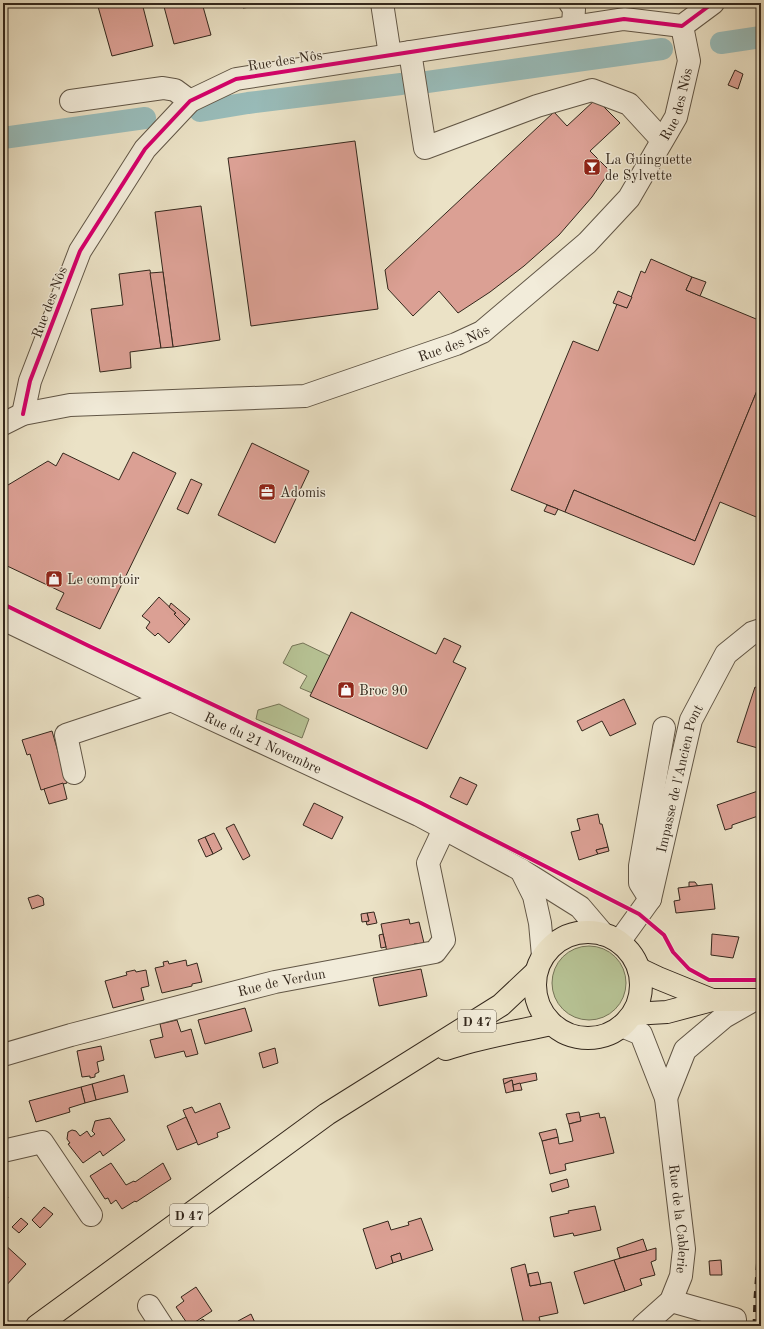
<svg xmlns="http://www.w3.org/2000/svg" width="764" height="1329" font-family="'Old Standard TT',serif">
  <style>
    .green { fill: #b7c395; stroke: #757558 }
    .lines { fill: none; stroke-linecap: round; stroke-linejoin: round }
    .canal { stroke: #99bdbb; stroke-width: 22 }
    .building { fill: #dba094; stroke: #33271c }
    .minor-casing { stroke: #615646; stroke-width: 24 }
    .major-casing { stroke: #33271c; stroke-width: 24 }
    .minor { stroke: #f2ecda; stroke-width: 22 }
    .major { stroke: #ebe2c6; stroke-width: 22 }
    .rail { stroke: #33271c; stroke-width: 3; stroke-dasharray: 7 7; stroke-linecap: butt }
    .cycleway-casing { stroke: #f2ecda; stroke-width: 6 }
    .cycleway { stroke: #d6006c; stroke-width: 4 }
    .labels { text-anchor: middle; stroke-width: 3; stroke-linejoin: round; paint-order: stroke }
    .shield { fill: #f2ecda; stroke: #6c6255; stroke-width: 1 }
    .shield-label { font-size: 13px; font-weight: bold; fill: #33271c }
    .street-label { font-size: 14px; fill: #33271c; stroke: #f2ecda }
    .poi-label { font-size: 14px; fill: #33271c; stroke: #f2ecda; text-anchor: start }
  </style>
  <rect width="100%" height="100%" fill="#ebe2c6"/>
  <filter id="stains"><feTurbulence type="fractalNoise" baseFrequency=".005" numOctaves="4"/><feColorMatrix values="0 0 0 0 .2 0 0 0 0 .09 0 0 0 0 .02 0 0 0 .5 -.17"/></filter>
  <radialGradient id="worn" r=".72"><stop offset=".6" stop-color="#630" stop-opacity="0"/><stop offset="1" stop-color="#630" stop-opacity=".3"/></radialGradient>
  <g class="green">
    <path d="M303,643L330,656L312,693L300,688L307,676L283,663L292,646Z"/>
    <path d="M279,704L309,719L302,738L256,719L258,710Z"/>
    <circle cx="589" cy="983" r="37"/>
  </g>
  <g class="lines">
    <g class="canal">
      <path d="M721,43L761,37"/>
      <path d="M427,82L662,49"/>
      <path d="M200,111L248,103L401,84"/>
      <path d="M3,138L145,118"/>
    </g>
  </g>
  <g class="building">
    <path d="M97,3H142L153,46L112,56Z"/>
    <path d="M163,3H202L211,35L174,44Z"/>
    <path d="M243,3H281L243,8Z"/>
    <path d="M735,70L743,74L738,89L728,85Z"/>
    <path d="M596,99L620,123L590,151L610,171L592,197L559,235L524,266L490,292L458,313L439,291L413,316L388,289L385,270L554,112L567,126Z"/>
    <path d="M355,141L378,309L251,326L228,158Z"/>
    <path d="M201,206L220,340L173,347L155,212Z"/>
    <path d="M651,259L692,277L686,290L761,321V381L695,541L574,490L565,512L511,490L573,341L598,351L617,304L627,308L641,271L645,273Z"/>
    <path d="M150,270L161,348L130,352L131,368L100,372L91,309L123,305L119,274Z"/>
    <path d="M163,272L173,347L161,348L150,273Z"/>
    <path d="M692,277L706,282L700,296L686,290Z"/>
    <path d="M618,291L632,297L627,308L613,303Z"/>
    <path d="M761,381V519L720,502L694,565L565,512L574,490L695,541Z"/>
    <path d="M252,443L309,471L275,543L218,515Z"/>
    <path d="M133,452L176,473L100,629L56,609L64,593L3,564V488L48,461L56,466L63,453L119,480Z"/>
    <path d="M191,479L202,484L188,514L177,509Z"/>
    <path d="M547,505L558,509L555,515L544,511Z"/>
    <path d="M159,597L176,613L174,614L185,625L169,643L158,633L155,636L146,628L150,622L142,616Z"/>
    <path d="M171,603L190,619L185,625L174,614L176,613L169,607Z"/>
    <path d="M351,612L436,654L444,638L461,646L453,662L466,668L427,749L310,696Z"/>
    <path d="M755,687L761,689V749L737,742Z"/>
    <path d="M624,699L636,724L610,736L602,721L582,731L577,721Z"/>
    <path d="M52,731L67,783L41,790L30,754L27,755L22,740Z"/>
    <path d="M460,777L477,785L467,805L450,797Z"/>
    <path d="M63,783L67,799L49,804L44,789Z"/>
    <path d="M758,791L761,802L758,803L761,815L732,825V828L725,830L717,805Z"/>
    <path d="M314,803L343,817L332,839L303,825Z"/>
    <path d="M598,814L600,824H602L608,847L596,850L598,854L579,860L571,832L580,830L577,819Z"/>
    <path d="M234,824L250,856L243,860L226,828Z"/>
    <path d="M214,833L222,849L213,854L205,837Z"/>
    <path d="M205,837L213,854L206,857L198,840Z"/>
    <path d="M608,847L609,851L598,854L596,850Z"/>
    <path d="M689,882H695L698,886L689,887Z"/>
    <path d="M712,884L715,909L676,913L674,901L680,900L678,888Z"/>
    <path d="M38,895L43,898L44,905L32,909L28,898Z"/>
    <path d="M374,912L377,923L367,925L366,921H369L367,913Z"/>
    <path d="M367,913L369,921L362,922L361,914Z"/>
    <path d="M409,919L410,924L419,922L424,943L414,944L415,947L387,952L381,924Z"/>
    <path d="M383,934L386,947L381,948L379,935Z"/>
    <path d="M712,934L739,937L733,958L711,955Z"/>
    <path d="M186,960L187,966L197,963L202,982L192,984V986L162,993L155,968L164,966L163,962L168,961L169,964Z"/>
    <path d="M421,969L427,996L379,1006L373,978Z"/>
    <path d="M135,970L136,972L146,970L149,986L141,988L144,1000L113,1008L105,981L127,975L126,972Z"/>
    <path d="M245,1008L252,1031L205,1044L198,1020Z"/>
    <path d="M177,1020L181,1032L191,1029L198,1054L186,1057L184,1051L155,1058L150,1040L163,1037L160,1024Z"/>
    <path d="M101,1046L104,1060L97,1062L99,1072L95,1074V1077L90,1078V1076L82,1077L77,1051Z"/>
    <path d="M275,1048L278,1063L263,1068L259,1053Z"/>
    <path d="M536,1073L537,1080L513,1085L512,1080L504,1084L503,1079Z"/>
    <path d="M124,1075L128,1092L96,1100L92,1084Z"/>
    <path d="M512,1080L514,1091L506,1093L504,1084Z"/>
    <path d="M520,1083L522,1090L514,1091L513,1085Z"/>
    <path d="M92,1084L96,1100L85,1103L81,1087Z"/>
    <path d="M81,1087L85,1103L69,1108L70,1112L36,1122L29,1101Z"/>
    <path d="M220,1103L230,1128L217,1133L218,1137L198,1145L183,1110L192,1107L195,1113Z"/>
    <path d="M579,1112L581,1121L569,1124L566,1114Z"/>
    <path d="M599,1113L600,1118L605,1117L614,1153L565,1164L566,1170L550,1174L542,1141L558,1137L559,1144L573,1141L569,1124L581,1121L580,1117Z"/>
    <path d="M186,1117L197,1142L177,1150L167,1126Z"/>
    <path d="M110,1118L125,1140L103,1156L100,1151L83,1163L68,1144L70,1143L67,1139L68,1132L72,1130L76,1131L80,1136L87,1131L91,1137L95,1134L92,1131L95,1121Z"/>
    <path d="M556,1129L558,1137L542,1141L539,1133Z"/>
    <path d="M111,1163L126,1185L134,1181L135,1182L163,1163L171,1179L136,1202L135,1201L122,1209L116,1200L111,1204L108,1198L105,1199L90,1176Z"/>
    <path d="M567,1179L569,1187L552,1192L550,1184Z"/>
    <path d="M3,1186L8,1198L3,1200Z"/>
    <path d="M595,1206L601,1230L574,1236L573,1233L554,1237L550,1217L569,1213L568,1211Z"/>
    <path d="M44,1207L53,1214L40,1228L32,1220Z"/>
    <path d="M21,1218L28,1224L19,1233L12,1227Z"/>
    <path d="M421,1218L433,1250L402,1260L400,1253L391,1256L393,1263L376,1269L363,1229L388,1221L391,1230L409,1225L408,1222Z"/>
    <path d="M643,1239L647,1251L620,1258L617,1248Z"/>
    <path d="M3,1243L26,1264L3,1289Z"/>
    <path d="M656,1248V1260L651,1262L655,1275L640,1279L642,1285L625,1291L614,1260Z"/>
    <path d="M400,1253L402,1260L393,1263L391,1256Z"/>
    <path d="M614,1260L625,1291L584,1304L574,1272Z"/>
    <path d="M721,1260L722,1275H710L709,1261Z"/>
    <path d="M525,1264L530,1286L551,1282L558,1313L539,1317L540,1321L524,1325L511,1268Z"/>
    <path d="M538,1272L541,1284L530,1286L528,1274Z"/>
    <path d="M196,1287L212,1311L189,1326L176,1307L184,1301L181,1297Z"/>
    <path d="M251,1314L256,1325L241,1326L238,1321Z"/>
    <path d="M203,1319L208,1326H193Z"/>
    <path d="M696,1321L698,1326H686Z"/>
  </g>
  <g class="lines">
    <defs>
      <g id="minor">
        <path d="M382,3L390,55"/>
        <path d="M570,3L574,9L573,26"/>
        <path d="M410,52L425,148L537,106L592,90L629,104L662,140"/>
        <path d="M71,101L163,88L175,90L190,101"/>
        <path d="M23,414L30,381L80,251L145,149L190,101L236,79L624,19L682,26L713,3"/>
        <path id="s1" d="M3,424L23,414L70,405L305,396L456,344L482,332L587,243L629,198L676,117L689,61L682,26"/>
        <path id="s2" d="M3,619L171,700L419,815L521,870L580,907L603,934"/>
        <path d="M74,773L66,735L171,700"/>
        <path d="M521,870L534,896L540,923L543,956"/>
        <path d="M650,899L640,883V866L664,728"/>
        <path id="s3" d="M619,942L650,899L691,720L726,654L752,633L761,630"/>
        <path id="s4" d="M622,1026L641,1034L666,1098L684,1249L681,1276L671,1301L643,1326"/>
        <path id="s5" d="M3,1055L71,1035L275,982L435,952L444,940L428,863L444,829"/>
        <path d="M666,1098L685,1050L724,1017L752,1001"/>
        <path d="M3,1151L42,1142L91,1215"/>
        <path d="M671,1301L735,1319V1326"/>
        <path d="M149,1306L162,1326"/>
      </g>
      <g id="major">
        <circle cx="588" cy="985" r="53"/>
        <path d="M639,969L658,978L712,1000"/>
        <path d="M633,1014L667,1012L712,1000H761"/>
        <path d="M446,1049C480,1037 515,1032 551,1024"/>
        <path d="M37,1326L327,1114L501,1005L535,973"/>
      </g>
    </defs>
    <use href="#minor" class="minor-casing"/>
    <use href="#major" class="major-casing"/>
    <use href="#minor" class="minor"/>
    <use href="#major" class="major"/>
    <path class="rail" d="M754,1326L755,1298L761,1214"/>
    <defs>
      <g id="cycleway">
        <path d="M23,414L30,381L80,251L145,149L190,101L236,79L624,19L682,26L713,3"/>
        <path d="M3,604L89,646L421,803L639,914L664,935L673,952L689,969L709,980H761"/>
      </g>
    </defs>
    <use href="#cycleway" class="cycleway-casing"/>
    <use href="#cycleway" class="cycleway"/>
  </g>
  <defs>
    <symbol id="bar-square" viewBox="-11 -11 22 22"><rect x="-9" y="-9" width="18" height="18" rx="4" fill="#8f2418" stroke="#f2ecda"/><path d="M-6-5H6L.8 .8V4.5H3.5V6h-7V4.5H-.8V.8Z" fill="#fff"/></symbol>
    <symbol id="office-square" viewBox="-11 -11 22 22"><rect x="-9" y="-9" width="18" height="18" rx="4" fill="#8f2418" stroke="#f2ecda"/><path d="M-6-3h4V-5.5h4V-3h4V5H-6ZM-1-4.5V-3h2v-1.5ZM-6 0V1H6V0Z" fill="#fff"/></symbol>
    <symbol id="shop-square" viewBox="-11 -11 22 22"><rect x="-9" y="-9" width="18" height="18" rx="4" fill="#8f2418" stroke="#f2ecda"/><path d="M-5-2.5h2.3a2.7 3.5 0 0 1 5.4 0H5L5.5 6h-11ZM-1.5-2.5h3a1.5 2.3 0 0 0-3 0Z" fill="#fff"/></symbol>
  </defs>
  <g fill-rule="evenodd">
    <use href="#bar-square" x="582" y="157" width="20" height="20"/>
    <use href="#office-square" x="257" y="482" width="20" height="20"/>
    <use href="#shop-square" x="44" y="569" width="20" height="20"/>
    <use href="#shop-square" x="336" y="680" width="20" height="20"/>
  </g>
  <g class="labels">
    <g class="shield">
      <rect x="458" y="1010" width="38" height="22" rx="3"/>
      <rect x="170" y="1204" width="38" height="22" rx="3"/>
    </g>
    <g class="shield-label">
      <text x="477" y="1026">D 47</text>
      <text x="189" y="1220">D 47</text>
    </g>
    <g class="street-label">
      <text transform="translate(285 60) rotate(-9)" y="5">Rue des Nôs</text>
      <text dy="5" stroke="none"><textPath href="#s1" startOffset="799">Rue des Nôs</textPath></text>
      <text transform="translate(49 302) rotate(-69)" y="5">Rue des Nôs</text>
      <text dy="5" stroke="none"><textPath href="#s1" startOffset="463">Rue des Nôs</textPath></text>
      <text dy="5" stroke="none"><textPath href="#s2" startOffset="288">Rue du 21 Novembre</textPath></text>
      <text dy="5" stroke="none"><textPath href="#s3" startOffset="177">Impasse de l'Ancien Pont</textPath></text>
      <text dy="5" stroke="none"><textPath href="#s5" startOffset="288">Rue de Verdun</textPath></text>
      <text dy="5" stroke="none"><textPath href="#s4" startOffset="211">Rue de la Cablerie</textPath></text>
    </g>
    <g class="poi-label">
      <text x="605" y="164">La Guinguette<tspan x="605" dy="16">de Sylvette</tspan></text>
      <text x="280" y="497">Adomis</text>
      <text x="67" y="584">Le comptoir</text>
      <text x="359" y="695">Broc 90</text>
    </g>
  </g>
  <rect width="764" height="1329" fill="none" stroke="#ebe2c6" stroke-width="16"/>
  <rect x="4" y="4" width="756" height="1321" fill="none" stroke="#33271c" stroke-width="2"/>
  <rect x="8" y="8" width="748" height="1313" fill="none" stroke="#33271c"/>
  <rect width="100%" height="100%" filter="url(#stains)"/>
  <rect width="100%" height="100%" fill="url(#worn)"/>
</svg>
